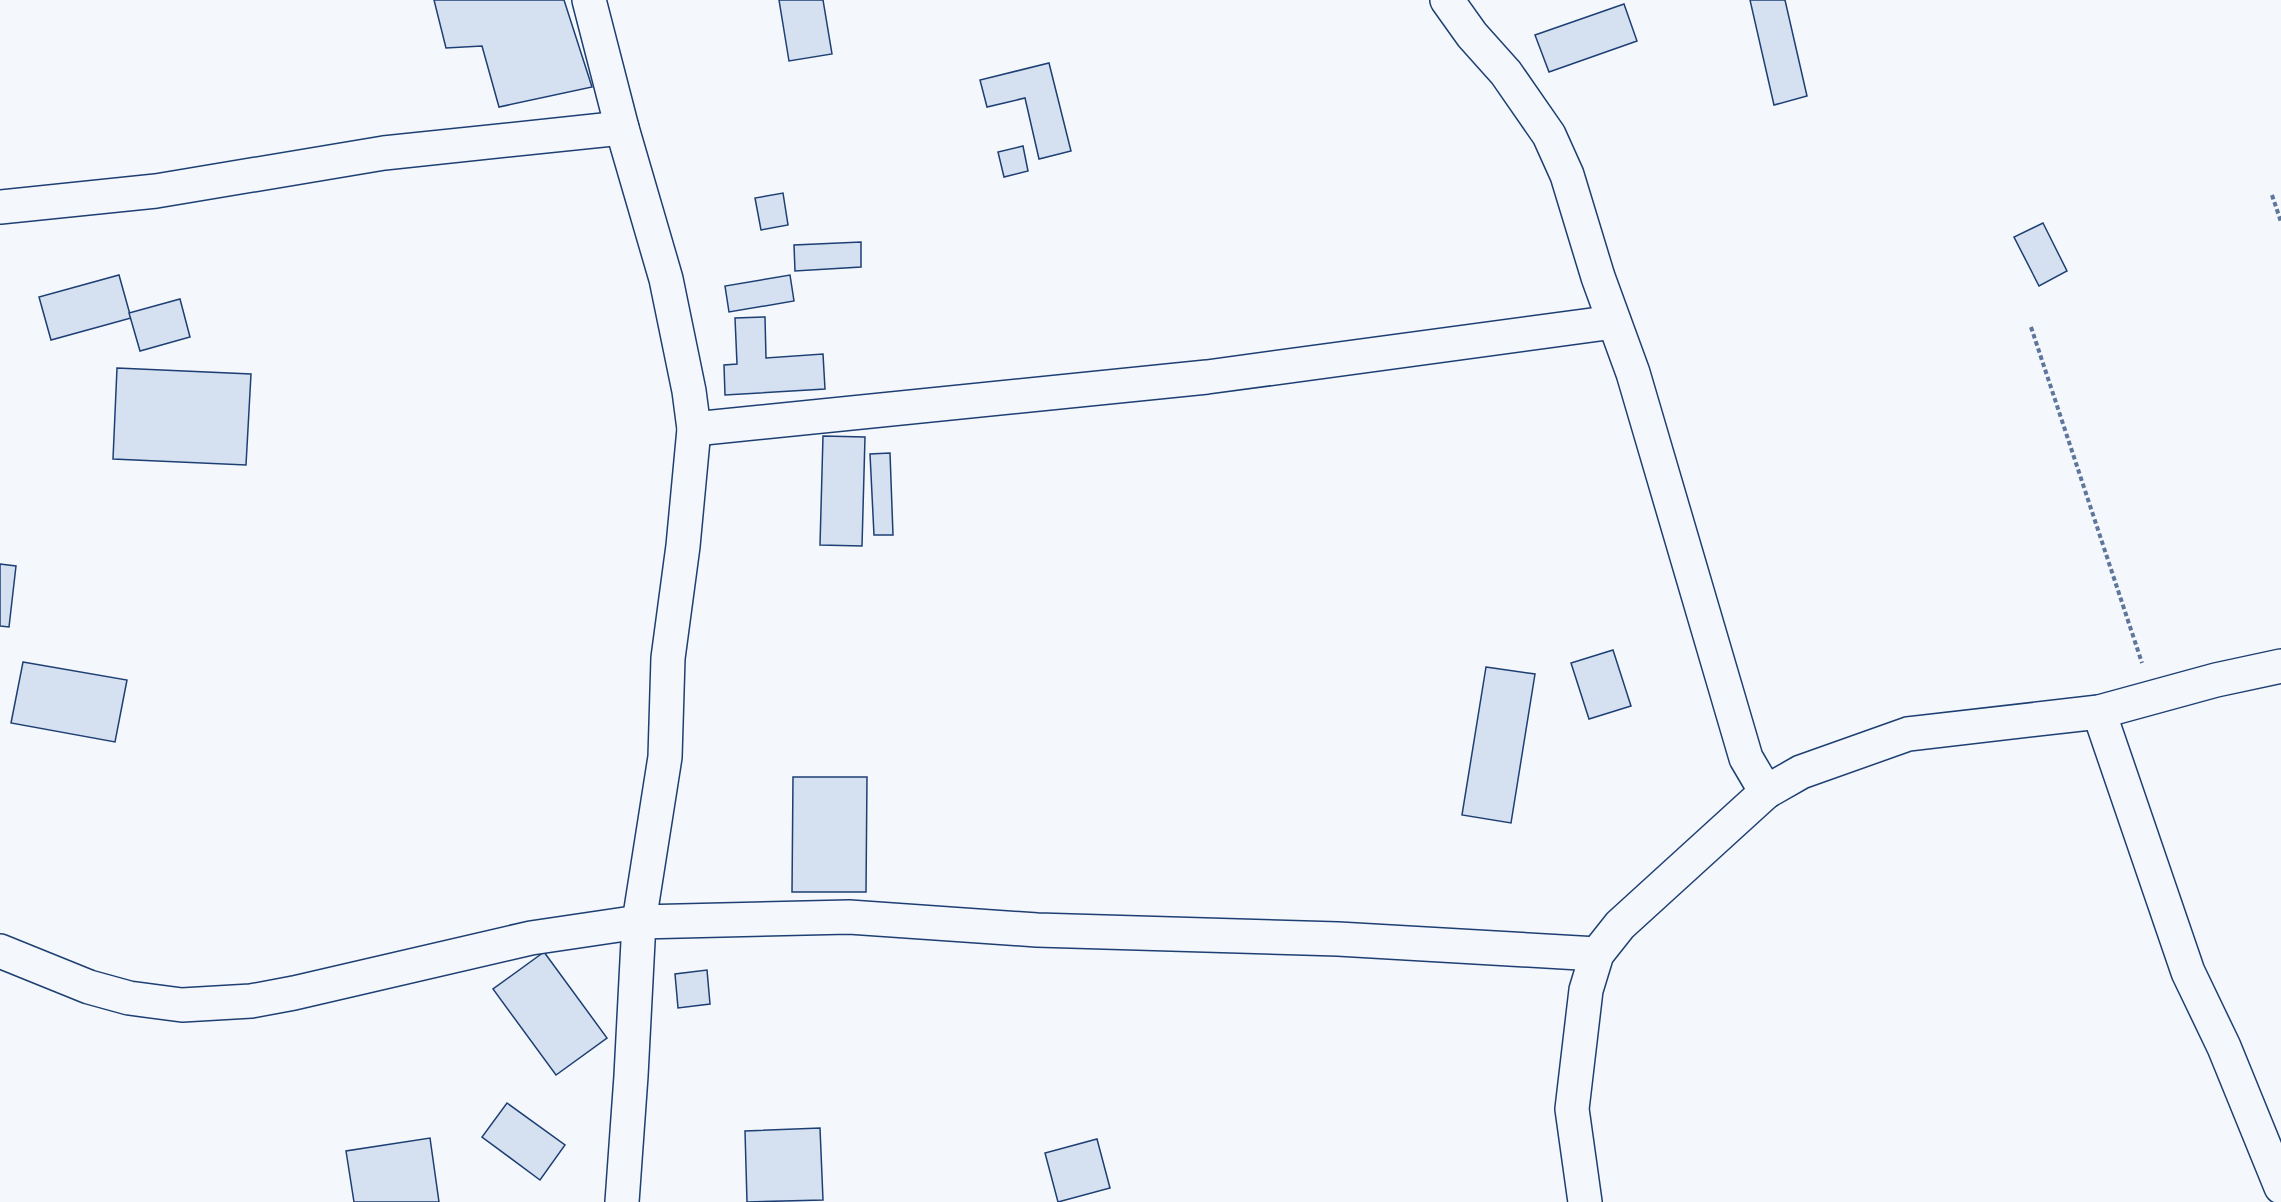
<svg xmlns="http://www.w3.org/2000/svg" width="2281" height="1202" font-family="Bitter,serif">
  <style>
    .building { fill: #d5e0f0; stroke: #1d3f73; stroke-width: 1.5 }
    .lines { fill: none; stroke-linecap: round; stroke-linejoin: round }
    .minor-casing { stroke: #1d3f73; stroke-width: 36 }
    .path { stroke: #5e769c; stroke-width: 4; stroke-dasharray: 4.5 3; stroke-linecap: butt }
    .minor { stroke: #f4f7fb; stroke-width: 33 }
  </style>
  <rect width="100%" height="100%" fill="#f4f7fb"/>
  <g class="building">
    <path d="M434,0H564L592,87L499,107L482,46L446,48Z"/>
    <path d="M779,0H823L832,54L789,61Z"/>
    <path d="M1750,0H1785L1807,96L1774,105Z"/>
    <path d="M1624,4L1637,41L1549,72L1535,35Z"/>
    <path d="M1049,63L1071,151L1039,159L1025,98L987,107L980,80Z"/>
    <path d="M1023,146L1028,171L1004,177L998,152Z"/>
    <path d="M783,193L788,225L761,230L755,198Z"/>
    <path d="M2043,223L2067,271L2039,286L2014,237Z"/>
    <path d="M861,242V267L795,271L794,245Z"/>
    <path d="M119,275L131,318L51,340L39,297Z"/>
    <path d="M790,275L794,301L729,312L725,286Z"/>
    <path d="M180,299L190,337L140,351L129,313Z"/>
    <path d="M765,317L766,358L823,354L825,389L725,395L724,365L737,364L735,318Z"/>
    <path d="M117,368L251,374L246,465L113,459Z"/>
    <path d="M823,436L865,437L862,546L820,545Z"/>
    <path d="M890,453L893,535H874L870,454Z"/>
    <path d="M0,564L16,566L9,627L0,626Z"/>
    <path d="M1613,650L1631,706L1589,719L1571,663Z"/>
    <path d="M23,662L127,680L115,742L11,723Z"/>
    <path d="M1486,667L1535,674L1511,823L1462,815Z"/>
    <path d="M793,777H867L866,892H792Z"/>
    <path d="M544,952L607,1038L556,1075L493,989Z"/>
    <path d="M707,970L710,1004L678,1008L675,974Z"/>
    <path d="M507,1103L565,1145L540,1180L482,1137Z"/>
    <path d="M820,1128L823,1200L747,1202L745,1131Z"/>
    <path d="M430,1138L439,1202H354L346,1151Z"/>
    <path d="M1097,1139L1110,1188L1058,1202L1045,1153Z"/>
  </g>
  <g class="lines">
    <defs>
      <g id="minor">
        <path d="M589,0L622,128L666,279L689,391L694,429L683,546L668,658L665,757L639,922L631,1076L622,1202"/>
        <path d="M1447,0L1472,35L1506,73L1549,135L1567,175L1598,277L1633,373L1746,758L1766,792"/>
        <path d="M0,207L156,191L384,153L622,128"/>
        <path d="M694,429L1207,377L1614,322"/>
        <path d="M2099,712L2188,972L2224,1047L2281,1187"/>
        <path d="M0,951L89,987L129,998L182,1005L251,1001L294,993L531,938L639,922L849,917L1037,930L1338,939L1597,954"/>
        <path d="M1585,1202L1572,1109L1586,990L1597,954L1620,925L1766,792L1801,772L1908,734L2099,712L2216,680L2281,666"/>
      </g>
    </defs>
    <use href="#minor" class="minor-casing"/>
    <g class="path">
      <path d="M2272,195L2281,222"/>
      <path d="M2031,327L2142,663"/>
    </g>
    <use href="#minor" class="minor"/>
  </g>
</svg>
